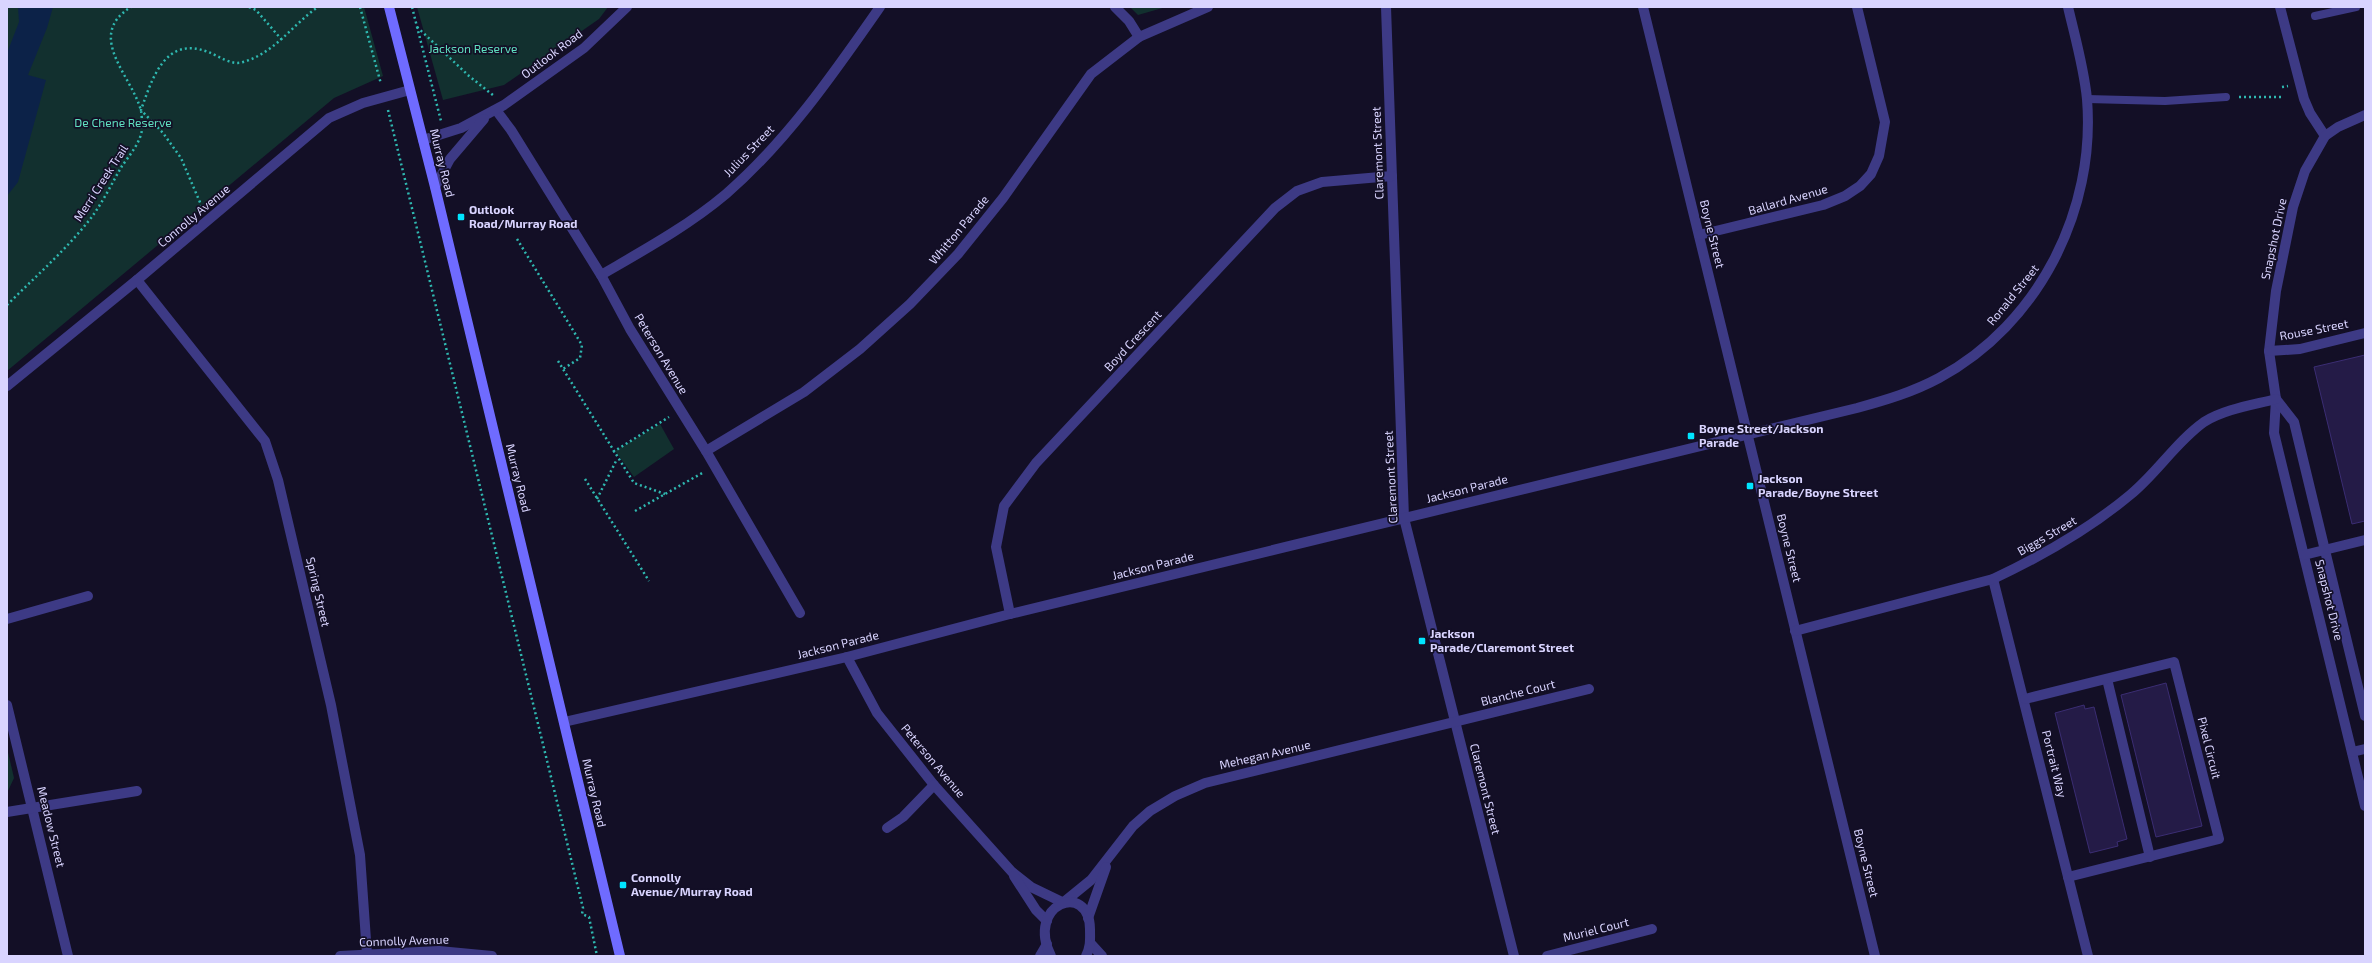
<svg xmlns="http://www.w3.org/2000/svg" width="2372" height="963" font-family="'Exo 2',sans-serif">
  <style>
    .green { fill: #12302f }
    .water { fill: #0c2248 }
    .building { fill: #241b47; stroke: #3b2d73 }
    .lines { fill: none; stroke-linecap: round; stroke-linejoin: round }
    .path { stroke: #2fb8b0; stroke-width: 2.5; stroke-dasharray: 2 3; stroke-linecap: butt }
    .lane { stroke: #3d3a85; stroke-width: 8 }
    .street { stroke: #3d3a85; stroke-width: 10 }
    .secondary { stroke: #6f6bff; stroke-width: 10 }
    .poi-dot { fill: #00e5ff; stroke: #130f26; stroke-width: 1.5 }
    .labels { text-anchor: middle; stroke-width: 3.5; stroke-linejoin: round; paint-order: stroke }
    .park-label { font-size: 12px; fill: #5fe0c0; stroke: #130f26 }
    .street-label { font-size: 12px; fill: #d9d4ff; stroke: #130f26 }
    .poi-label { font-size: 12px; font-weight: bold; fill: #d9d4ff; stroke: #130f26; text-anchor: start }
  </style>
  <rect width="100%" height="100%" fill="#130f26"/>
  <g class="green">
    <path d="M7,7H364L383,76L334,98L7,371Z"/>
    <path d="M417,7H608L599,19L504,85L443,100Z"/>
    <path d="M1130,7H1166L1138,15Z"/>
    <path d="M660,424L674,449L634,477L615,451Z"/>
    <path d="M7,748L14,778L7,793Z"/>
  </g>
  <path class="water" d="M18,7H53L47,28L28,75L46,80L18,182L7,196V53L19,22Z"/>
  <g class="building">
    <path d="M2365,355V521L2352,524L2314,367Z"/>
    <path d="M2166,683L2202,826L2156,837L2121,695Z"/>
    <path d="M2084,705L2085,709L2094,707L2127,839L2117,842L2118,846L2090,853L2055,713Z"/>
  </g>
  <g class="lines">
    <g class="path">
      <path d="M249,7L256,10L282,40"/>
      <path d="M360,7L381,84"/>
      <path d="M412,7L441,121"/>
      <path d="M417,27L469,76L494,96"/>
      <path d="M2282,87L2288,86"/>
      <path d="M2239,97H2282"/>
      <path d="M388,110L583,908L582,914L589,917L597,956"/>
      <path d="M202,207L181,158L163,133L141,110C152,79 165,35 208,52C219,56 232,66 243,62C275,53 292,25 318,7"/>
      <path d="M517,239L582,345L580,358L563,369"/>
      <path d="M7,305C35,277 66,250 91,218C103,202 112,183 122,166C129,156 141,142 142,129C142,124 142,116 141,111C133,77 84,36 131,7"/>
      <path d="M558,361L634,483L665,494"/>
      <path d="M613,452L669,417"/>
      <path d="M585,479L649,581"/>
      <path d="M597,499L617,459"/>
      <path d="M635,511L704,472"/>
    </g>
    <g class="lane">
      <path d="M2315,16L2356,7"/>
      <path d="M2087,99L2165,101L2226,97"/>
    </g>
    <g class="street">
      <path d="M1115,7L1129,21L1139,37"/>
      <path d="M1386,7L1404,518L1514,956"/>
      <path d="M1643,7L1875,956"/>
      <path d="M2280,7L2304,99L2310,113L2325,136"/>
      <path d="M496,110L511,130L601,275L630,329L706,451L800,613"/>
      <path d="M2365,115L2338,127L2325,136L2305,171L2293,207L2276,291L2269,351L2276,399L2274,433L2365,806"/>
      <path d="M423,140L461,128L504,105L584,48L627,7"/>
      <path d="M435,187L450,159L484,119"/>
      <path d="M1699,235L1823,205L1845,196L1860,186L1871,174L1879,156L1885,122L1857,7"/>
      <path d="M601,275C644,250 688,226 726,194C787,141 834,73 880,7"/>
      <path d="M137,280L265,441L278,480L331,705L360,855L367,954"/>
      <path d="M2269,351L2300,349L2365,333"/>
      <path d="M7,386L137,280L329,118L363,103L410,90"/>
      <path d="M2276,399L2294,422L2365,716"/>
      <path d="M706,451L804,392L860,349L910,304L958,254L1003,198L1091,74L1139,37L1208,7"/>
      <path d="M2304,555L2365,540"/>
      <path d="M1993,579L2088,956"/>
      <path d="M1010,614L996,547L1004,506L1036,463L1275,208L1297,191L1322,182L1392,176"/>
      <path d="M7,619L88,596"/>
      <path d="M1795,631L1993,579C2042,556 2088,530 2130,495C2157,473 2176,442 2204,422C2225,409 2253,405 2276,399"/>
      <path d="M847,657L877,713L934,785L1012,872L1031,887L1062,902"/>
      <path d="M2107,679L2150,857"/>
      <path d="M2025,699L2174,662L2219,839L2068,877"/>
      <path d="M7,705L68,956"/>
      <path d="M564,722L847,657L1010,614L1857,408C1886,400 1913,392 1939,378C2039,324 2096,210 2087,99C2084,68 2075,37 2068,7"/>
      <path d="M2352,752L2365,749"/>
      <path d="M7,812L137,791"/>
      <path d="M887,828L903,817L934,785"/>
      <path d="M1014,876L1036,910L1047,921"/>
      <path d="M1064,902L1091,880L1133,826L1150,811L1175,796L1205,783L1589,689"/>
      <path d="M1088,918L1106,867"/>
      <path d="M1091,944L1102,956"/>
      <path d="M340,956L439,951L492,956"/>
      <path d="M1040,956L1047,944"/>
      <path d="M1051,956C1025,904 1089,880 1090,929C1090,939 1091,946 1086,956"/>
      <path d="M1547,956L1652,929"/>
    </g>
    <path class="secondary" d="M389,7L435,187L620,956"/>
  </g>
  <g class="poi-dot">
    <rect x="457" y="213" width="8" height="8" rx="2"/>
    <rect x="1687" y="432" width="8" height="8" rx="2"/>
    <rect x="1746" y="482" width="8" height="8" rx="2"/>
    <rect x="1418" y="637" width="8" height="8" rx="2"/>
    <rect x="619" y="881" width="8" height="8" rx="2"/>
  </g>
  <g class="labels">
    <g class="park-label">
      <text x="473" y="53">Jackson Reserve</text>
      <text x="123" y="127">De Chene Reserve</text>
    </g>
    <g class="street-label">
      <text transform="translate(552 54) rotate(-37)" y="4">Outlook Road</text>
      <text transform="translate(749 151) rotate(-46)" y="4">Julius Street</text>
      <text transform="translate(1378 153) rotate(-92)" y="4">Claremont Street</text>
      <text transform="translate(442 163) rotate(76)" y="4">Murray Road</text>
      <text transform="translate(101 183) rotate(-57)" y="4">Merri Creek Trail</text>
      <text transform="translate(1788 200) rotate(-16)" y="4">Ballard Avenue</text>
      <text transform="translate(194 216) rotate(-40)" y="4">Connolly Avenue</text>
      <text transform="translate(959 230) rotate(-50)" y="4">Whitton Parade</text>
      <text transform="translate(1712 234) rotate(76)" y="4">Boyne Street</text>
      <text transform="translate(2274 239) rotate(-78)" y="4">Snapshot Drive</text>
      <text transform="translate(2013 295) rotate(-51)" y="4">Ronald Street</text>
      <text transform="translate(2314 330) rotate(-11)" y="4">Rouse Street</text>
      <text transform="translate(1133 341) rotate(-47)" y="4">Boyd Crescent</text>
      <text transform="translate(661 354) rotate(59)" y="4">Peterson Avenue</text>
      <text transform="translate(1391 477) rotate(-93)" y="4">Claremont Street</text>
      <text transform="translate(518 478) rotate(76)" y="4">Murray Road</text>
      <text transform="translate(1467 489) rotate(-14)" y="4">Jackson Parade</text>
      <text transform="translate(2047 536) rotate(-30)" y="4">Biggs Street</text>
      <text transform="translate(1789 548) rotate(76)" y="4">Boyne Street</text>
      <text transform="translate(1153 566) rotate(-14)" y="4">Jackson Parade</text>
      <text transform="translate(318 592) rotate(77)" y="4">Spring Street</text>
      <text transform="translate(2329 600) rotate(76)" y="4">Snapshot Drive</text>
      <text transform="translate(838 645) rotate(-14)" y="4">Jackson Parade</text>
      <text transform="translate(1518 693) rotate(-14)" y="4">Blanche Court</text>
      <text transform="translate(2209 748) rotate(76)" y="4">Pixel Circuit</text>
      <text transform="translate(1265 755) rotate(-13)" y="4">Mehegan Avenue</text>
      <text transform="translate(933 761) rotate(50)" y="4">Peterson Avenue</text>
      <text transform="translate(2054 764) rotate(76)" y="4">Portrait Way</text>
      <text transform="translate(1485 789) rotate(76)" y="4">Claremont Street</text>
      <text transform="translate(594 793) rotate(77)" y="4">Murray Road</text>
      <text transform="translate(51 827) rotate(76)" y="4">Meadow Street</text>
      <text transform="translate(1866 863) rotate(76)" y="4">Boyne Street</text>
      <text transform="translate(1596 930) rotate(-14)" y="4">Muriel Court</text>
      <text transform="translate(404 941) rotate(-2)" y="4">Connolly Avenue</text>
    </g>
    <g class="poi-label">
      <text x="469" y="214">Outlook<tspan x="469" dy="14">Road/Murray Road</tspan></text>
      <text x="1699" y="433">Boyne Street/Jackson<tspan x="1699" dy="14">Parade</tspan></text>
      <text x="1758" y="483">Jackson<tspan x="1758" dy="14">Parade/Boyne Street</tspan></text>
      <text x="1430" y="638">Jackson<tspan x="1430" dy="14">Parade/Claremont Street</tspan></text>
      <text x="631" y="882">Connolly<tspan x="631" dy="14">Avenue/Murray Road</tspan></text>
    </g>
  </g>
  <rect width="2372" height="963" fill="none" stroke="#d9d4ff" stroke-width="16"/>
</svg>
